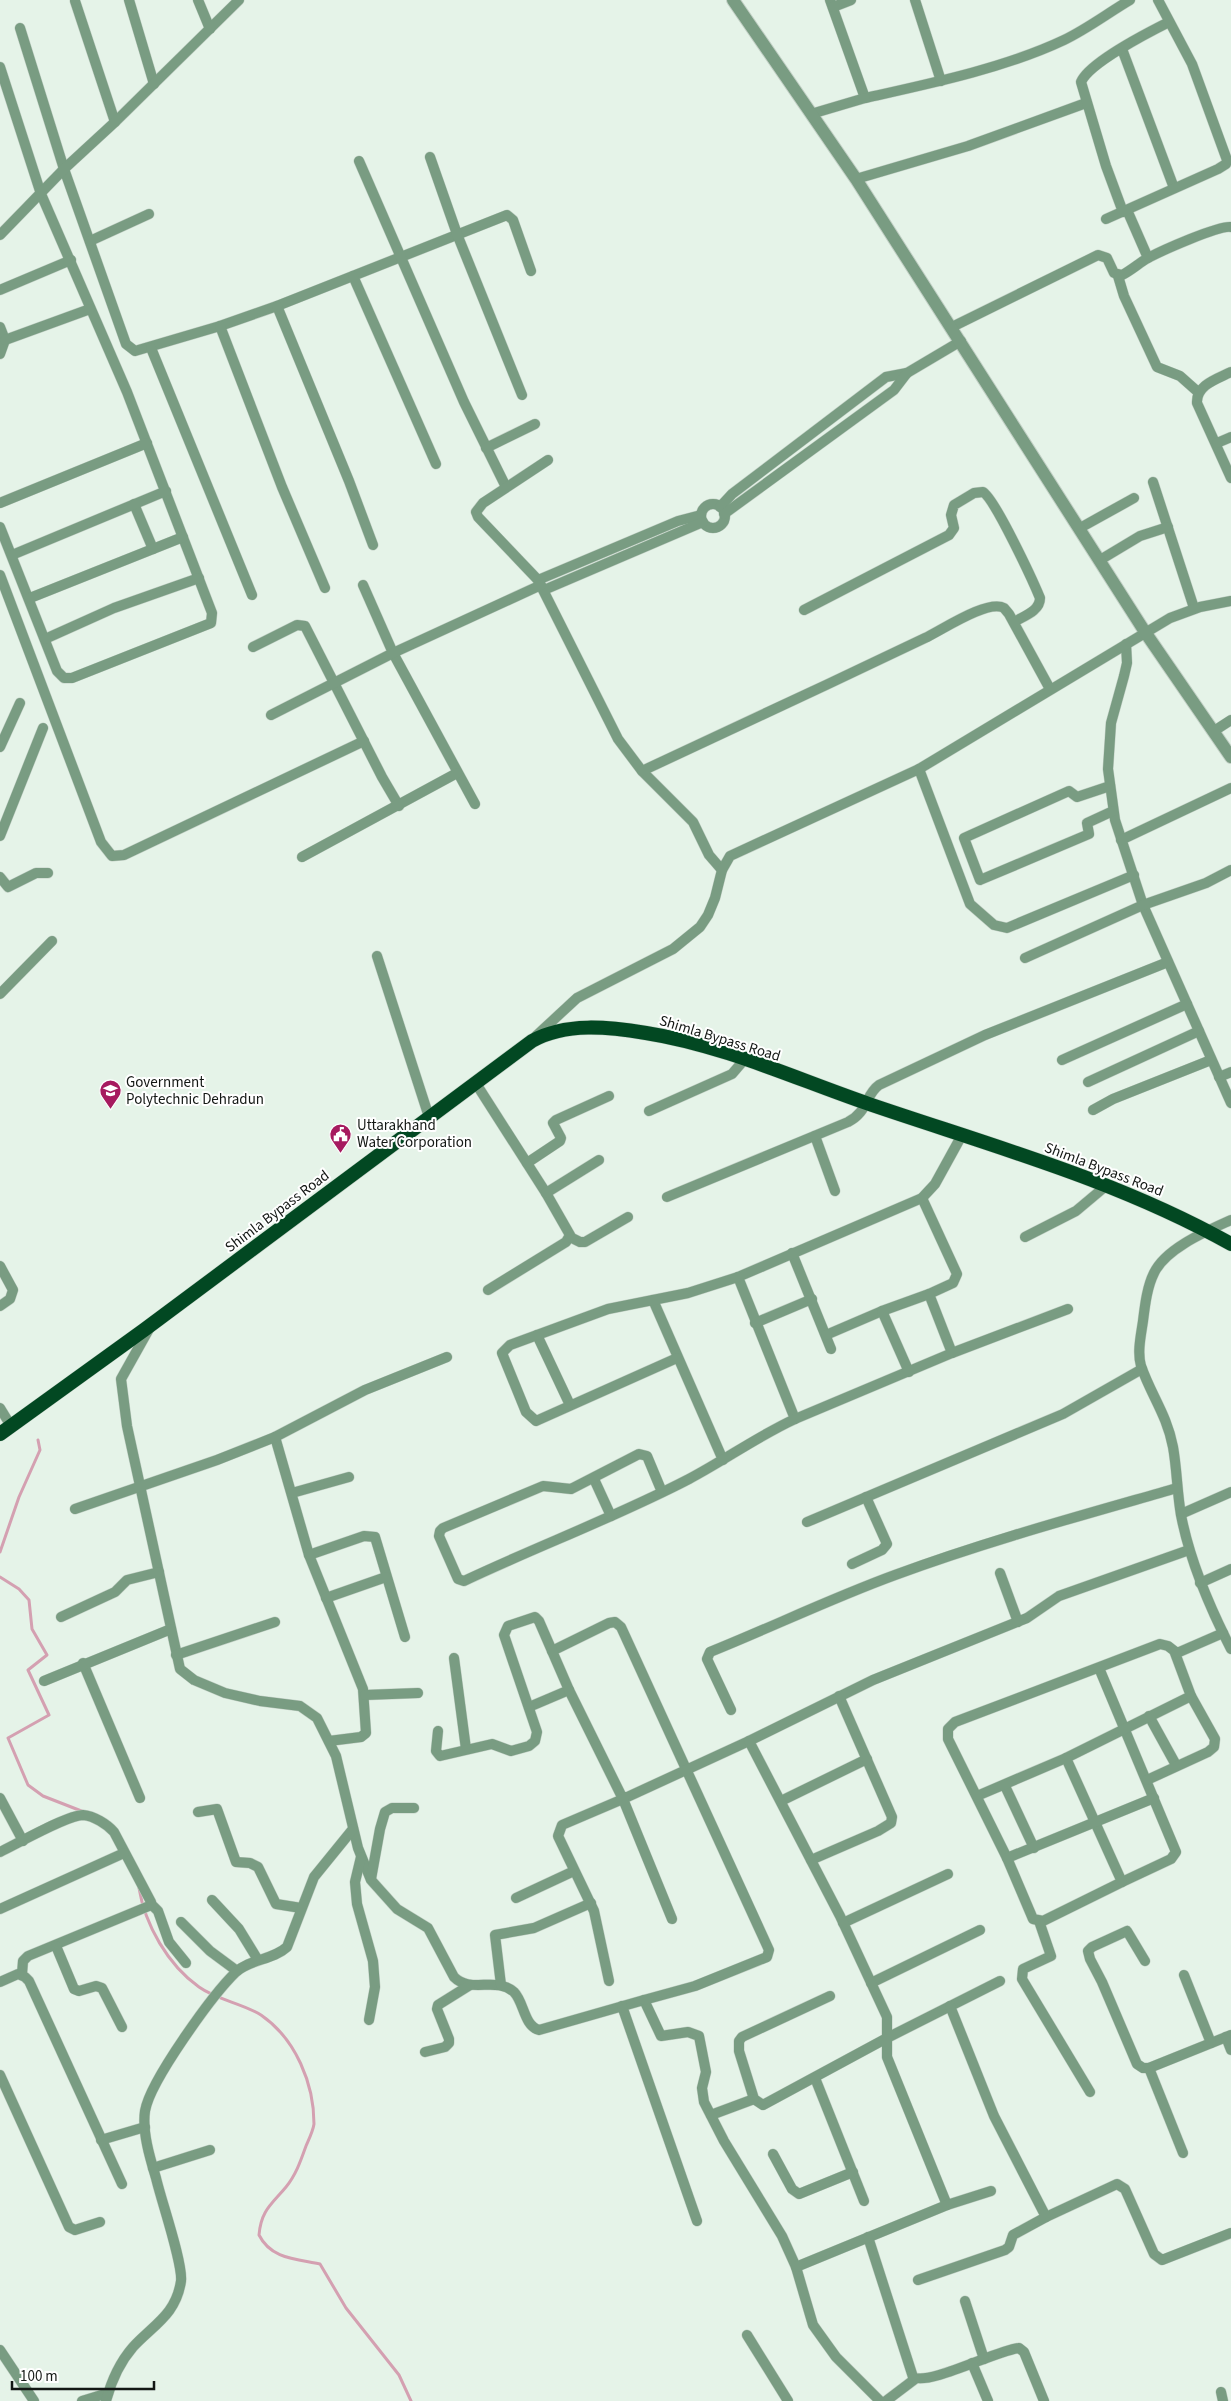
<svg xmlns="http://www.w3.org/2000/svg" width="1231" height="2401" font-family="'Source Sans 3',sans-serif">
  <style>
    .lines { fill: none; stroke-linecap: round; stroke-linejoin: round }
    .stream { stroke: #d4a0b1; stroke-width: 3 }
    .minor-casing { stroke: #c3d0c6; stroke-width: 11 }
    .tertiary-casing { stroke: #c3d0c6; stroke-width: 14 }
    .trunk-casing { stroke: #c3d0c6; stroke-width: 15 }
    .minor { stroke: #799c82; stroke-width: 10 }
    .tertiary { stroke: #799c82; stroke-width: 12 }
    .trunk { stroke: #024822; stroke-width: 14 }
    .labels { text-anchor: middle; stroke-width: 4; stroke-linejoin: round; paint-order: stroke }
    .street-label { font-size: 15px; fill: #131714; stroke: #fff }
    .poi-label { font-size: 15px; fill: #131714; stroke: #fff; text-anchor: start }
  </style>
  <rect width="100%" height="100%" fill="#e5f3e8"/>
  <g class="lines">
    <g class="stream">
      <path d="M0,1552L19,1497L40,1450L38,1440"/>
      <path d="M0,1577L19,1589L29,1600L32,1629L47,1655L28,1670L49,1715L8,1738L28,1785L43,1796L84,1812"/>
      <path d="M139,1888C145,1925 168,1965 199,1987C217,2000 242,2003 261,2015C296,2039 314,2084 314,2124C313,2131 309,2139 306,2146C301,2160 296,2175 286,2187C272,2204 261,2210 259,2235C271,2259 296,2259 320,2264L346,2308L399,2375L411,2401"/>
    </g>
    <defs>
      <g id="minor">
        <path d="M129,0L154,84"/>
        <path d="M198,0L210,29"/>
        <path d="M830,0L865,98C928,84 1005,68 1064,40C1087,29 1108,13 1130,0"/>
        <path d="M915,0L941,81"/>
        <path d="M75,1L115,122"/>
        <path d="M833,7L851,0"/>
        <path d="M20,28L64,169L126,344L135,351L220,326L277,306L507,215L513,220L531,271"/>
        <path d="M1122,49L1174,188"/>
        <path d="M0,67L41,194L127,392L212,613L211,623L72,678H64L57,671L0,527"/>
        <path d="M811,114L865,98"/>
        <path d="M430,157L457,234L522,395"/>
        <path d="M359,161L464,402L506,487"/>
        <path d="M856,179L968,146L1086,103"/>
        <path d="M1127,210L1148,258"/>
        <path d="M1123,212L1106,166L1081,82C1089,63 1149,32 1169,22"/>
        <path d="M1106,219L1218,169L1226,164L1227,160L1192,64L1158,0"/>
        <path d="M0,235L64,169L115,122L239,0"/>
        <path d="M90,241L149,214"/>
        <path d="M353,276L436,464"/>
        <path d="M1118,276L1124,296L1157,367L1180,376L1198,392"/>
        <path d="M0,290L71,260"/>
        <path d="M277,306L349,481L373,545"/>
        <path d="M220,326L282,487L325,588"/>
        <path d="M0,327L5,340L0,354"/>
        <path d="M952,327L1098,255L1107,258L1114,273L1122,275C1132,270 1139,263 1148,258C1161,251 1219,225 1231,227"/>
        <path d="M5,340L90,309"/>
        <path d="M151,348L252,595"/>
        <path d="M1231,372C1217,379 1196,385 1197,403L1231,478"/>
        <path d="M1217,443L1231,437"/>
        <path d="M486,448L535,424"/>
        <path d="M548,460L483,503L476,512L478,517L538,580L618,739L642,771L693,822L709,855L722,870"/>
        <path d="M1153,482L1194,608"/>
        <path d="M0,503L147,443"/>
        <path d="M134,504L153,549"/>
        <circle cx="713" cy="516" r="12"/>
        <path d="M720,507L732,494L886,377L907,373L961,341"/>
        <path d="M724,514L894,390L907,373"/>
        <path d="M1080,528L1134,498"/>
        <path d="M12,555L166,491"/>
        <path d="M1100,560L1140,536L1168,527"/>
        <path d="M0,575L101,842L112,856L124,855L364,741"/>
        <path d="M538,580L678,521L701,515"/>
        <path d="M363,585L393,653L475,804"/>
        <path d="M544,590L703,522"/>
        <path d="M30,598L183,537"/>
        <path d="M804,610L949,535L954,528L951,515L954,505L974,493L983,492C995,499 1033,581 1040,598C1040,611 1024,616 1014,622"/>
        <path d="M45,639L114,608L199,578"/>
        <path d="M1126,644L1127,663L1124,676L1111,723L1108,769L1115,820L1143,905L1231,1103"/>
        <path d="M253,647L297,625L305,626L382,777L399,806"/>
        <path d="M271,715L393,653L541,585"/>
        <path d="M1214,731L1231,720"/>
        <path d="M0,747L20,703"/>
        <path d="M919,769L970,904L994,925L1007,928L1134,875"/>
        <path d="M642,771C736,727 831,683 925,638C942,630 988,599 1004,608L1009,614L1050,689"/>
        <path d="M1110,786L1077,797L1069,791L964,838L980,880L1089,834L1087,823L1113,811"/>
        <path d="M0,836L43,728"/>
        <path d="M1121,840L1231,788"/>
        <path d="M302,857L457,773"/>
        <path d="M0,877L8,887L36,873H48"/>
        <path d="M377,956L429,1117"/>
        <path d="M1025,958L1143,905L1206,883L1231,870"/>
        <path d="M0,994L52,941"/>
        <path d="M536,1036L577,998L673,949L700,927L708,915L715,898L722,870L730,856L919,769L1170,618L1200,607L1231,601"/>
        <path d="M1062,1060L1187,1004"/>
        <path d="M1219,1077L1231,1072"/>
        <path d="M475,1082L546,1193L570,1235L566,1242L488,1290"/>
        <path d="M1088,1082L1199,1031"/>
        <path d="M1093,1110L1113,1099L1211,1060"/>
        <path d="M649,1111L732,1074L744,1060"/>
        <path d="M815,1136L835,1191"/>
        <path d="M527,1163L560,1141L561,1138L553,1123L556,1120L609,1096"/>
        <path d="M546,1193L599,1160"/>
        <path d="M667,1197L848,1122C868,1112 865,1095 879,1085L985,1035L1168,962"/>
        <path d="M922,1198L957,1274L953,1283L929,1294"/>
        <path d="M1231,1220C1207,1231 1166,1248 1154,1273C1147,1287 1145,1305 1143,1321C1141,1335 1137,1352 1141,1366C1151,1395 1167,1415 1173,1447C1177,1469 1177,1492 1181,1515C1190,1562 1209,1606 1231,1649"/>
        <path d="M570,1237L580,1242H585L628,1217"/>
        <path d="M1025,1237L1076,1211L1107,1185"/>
        <path d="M792,1253L831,1349"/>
        <path d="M0,1266L13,1290L10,1299L0,1306"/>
        <path d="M738,1277L795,1419"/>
        <path d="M653,1300L723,1460"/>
        <path d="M755,1323L812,1299"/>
        <path d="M149,1329L121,1379L127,1426L180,1669L194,1680L225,1693L260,1701L300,1706L317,1718L336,1756L358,1848L371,1880L397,1909L428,1928L454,1977C471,1994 496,1976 514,1992C524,2002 524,2026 539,2030L644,2000L661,2036L688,2032L699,2036L706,2072L702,2088L704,2102L724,2141L782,2236L796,2267L813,2325L836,2357L880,2401"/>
        <path d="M537,1335L570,1405"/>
        <path d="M826,1335L882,1311"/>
        <path d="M677,1358L536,1421L526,1412L502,1353L510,1345L608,1309L688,1293L738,1277L922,1198L935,1184L962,1135"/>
        <path d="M909,1372L882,1311L929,1294L952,1353"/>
        <path d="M0,1408L11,1426"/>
        <path d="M275,1437L309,1555L363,1689L366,1733L361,1737L329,1741"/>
        <path d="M594,1479L611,1516"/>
        <path d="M662,1492L647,1456L639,1454L571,1489L543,1486L443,1528L440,1531L439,1536L458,1579L464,1581C538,1546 616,1517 689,1479C725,1460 758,1436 795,1419L952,1353L1068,1309"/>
        <path d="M292,1493L349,1477"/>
        <path d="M75,1509L217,1460L275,1437L365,1390L447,1357"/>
        <path d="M1181,1514L1231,1492"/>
        <path d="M807,1522L1063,1414L1142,1369"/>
        <path d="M309,1555L364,1536L375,1537L405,1637"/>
        <path d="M852,1564L882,1550L887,1544L866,1497"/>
        <path d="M1000,1573L1018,1622"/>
        <path d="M1200,1583L1231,1569"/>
        <path d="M326,1598L386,1577"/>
        <path d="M61,1617L115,1592L127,1580L159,1572"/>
        <path d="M552,1651L609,1623L615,1622L621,1627L769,1950L767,1957L695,1986L644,2000"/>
        <path d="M176,1655L275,1622"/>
        <path d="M454,1658L466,1749"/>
        <path d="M83,1663L140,1798"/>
        <path d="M1099,1668L1176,1852L1171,1859L1122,1882"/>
        <path d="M44,1681L171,1629"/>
        <path d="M365,1695L418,1693"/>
        <path d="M529,1707L569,1690"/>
        <path d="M731,1710L707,1659L710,1652C772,1627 832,1598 895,1575C987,1541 1083,1515 1177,1488"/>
        <path d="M1149,1716L1176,1765"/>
        <path d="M438,1731L436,1751L440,1756L492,1744L511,1751L529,1746L535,1741L537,1732L504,1635L508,1626L535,1617L539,1621L569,1690L623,1799L749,1741"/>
        <path d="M1066,1758L1191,1696L1175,1653"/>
        <path d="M1147,1780L1208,1752L1214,1747L1215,1739L1191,1696"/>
        <path d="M1005,1786L1034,1848"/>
        <path d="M977,1796L1066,1758L1122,1882L1043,1921L1033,1919L1007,1858L948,1739V1729L955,1722L1160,1644L1168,1646L1177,1653L1223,1633"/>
        <path d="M0,1798L23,1841"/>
        <path d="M781,1801L867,1759"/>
        <path d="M198,1812L217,1809L236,1862L250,1863L258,1867L276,1904L301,1908"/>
        <path d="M0,1852C17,1844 67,1815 83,1815C94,1816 107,1824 114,1832L151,1902L149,1906L28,1956L23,1961L22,1974"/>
        <path d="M361,1857L355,1882L357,1904L373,1961L375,1987L369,2020"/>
        <path d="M1007,1858L1154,1798"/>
        <path d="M811,1860L878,1831L891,1823L892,1817L839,1696"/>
        <path d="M371,1879L380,1829L385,1812L392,1808H414"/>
        <path d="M516,1898L574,1871"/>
        <path d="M212,1900L239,1929L258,1960"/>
        <path d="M151,1904L158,1911L169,1942L186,1963"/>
        <path d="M0,1909L124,1853"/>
        <path d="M1039,1921L1051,1956L1023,1969L1022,1979L1090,2092"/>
        <path d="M181,1922L210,1951L237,1971"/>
        <path d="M843,1923L948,1874"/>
        <path d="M56,1946L74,1989L79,1991L96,1986L102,1988L122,2027"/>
        <path d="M1145,1961L1127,1931L1092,1947L1088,1951L1090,1959L1102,1982L1137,2064L1143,2068H1149L1231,2035"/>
        <path d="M1184,1975L1211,2043"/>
        <path d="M609,1981L594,1911L558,1836L562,1825L623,1799L672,1919"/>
        <path d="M0,1982L18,1974L25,1977L29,1981L122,2184"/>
        <path d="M871,1983L980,1930"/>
        <path d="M501,1985L495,1935L534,1928L591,1903"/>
        <path d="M830,1996L742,2037L739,2041V2051L754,2099L763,2105L887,2038L1000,1981"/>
        <path d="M622,2006L697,2221"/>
        <path d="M1226,2037L1231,2050"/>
        <path d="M425,2052L445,2047L449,2043V2039L437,2009L438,2005L470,1985"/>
        <path d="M1149,2068L1183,2153"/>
        <path d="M0,2075L69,2227L75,2230L100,2222"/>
        <path d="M815,2078L864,2201"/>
        <path d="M711,2115L754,2099"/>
        <path d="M101,2140L145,2127"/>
        <path d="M773,2154L792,2189L799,2194L853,2172"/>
        <path d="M153,2168L210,2150"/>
        <path d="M947,2205L887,2057V2017L840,1916L749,1741L873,1680L1027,1618L1059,1596L1189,1550"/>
        <path d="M1046,2217L1117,2184L1125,2189L1154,2254L1162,2260L1231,2233"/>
        <path d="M868,2237L913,2377C929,2386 997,2350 1019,2348L1024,2352L1044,2401"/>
        <path d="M796,2267L947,2205L991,2191"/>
        <path d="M918,2280L1005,2250L1009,2247L1013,2235L1046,2217L994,2116L950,2006"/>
        <path d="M965,2301L984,2359"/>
        <path d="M747,2335L788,2401"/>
        <path d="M0,2350L34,2401"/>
        <path d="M972,2363L988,2401"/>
        <path d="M1221,2392L1223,2401"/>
        <path d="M82,2401L108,2393"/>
        <path d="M106,2401C111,2382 120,2362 133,2347C153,2325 176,2315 181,2281C183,2263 161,2200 156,2178C150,2158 142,2132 145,2111C150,2081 213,1994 236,1972C250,1959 273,1960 287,1947L314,1877L353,1829"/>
        <path d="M886,2401L915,2379"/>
      </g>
      <path id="tertiary" d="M733,0L856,179L1145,632L1231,757"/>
      <path id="trunk" d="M0,1434L144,1330L532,1041C566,1022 609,1027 646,1033C723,1045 796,1079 869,1104C992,1146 1117,1180 1231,1244"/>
    </defs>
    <use href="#minor" class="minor-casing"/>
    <use href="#tertiary" class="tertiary-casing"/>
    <use href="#trunk" class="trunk-casing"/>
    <use href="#minor" class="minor"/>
    <use href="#tertiary" class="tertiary"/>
    <use href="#trunk" class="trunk"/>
  </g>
  <defs>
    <symbol id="university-pin" viewBox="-11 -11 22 30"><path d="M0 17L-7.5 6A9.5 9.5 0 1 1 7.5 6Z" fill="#a61a5f" stroke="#fff"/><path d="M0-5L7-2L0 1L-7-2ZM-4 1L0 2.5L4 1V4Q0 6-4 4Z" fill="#fff"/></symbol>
    <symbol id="civic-pin" viewBox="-11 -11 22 30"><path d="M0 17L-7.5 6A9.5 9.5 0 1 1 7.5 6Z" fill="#a61a5f" stroke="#fff"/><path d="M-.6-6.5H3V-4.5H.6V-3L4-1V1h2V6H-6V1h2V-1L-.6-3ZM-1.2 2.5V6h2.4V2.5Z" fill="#fff"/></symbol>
  </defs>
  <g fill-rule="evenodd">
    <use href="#university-pin" x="98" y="1078" width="25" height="34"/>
    <use href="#civic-pin" x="328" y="1122" width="25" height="34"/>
  </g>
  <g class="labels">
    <g class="street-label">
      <text transform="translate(720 1038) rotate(17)" y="5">Shimla Bypass Road</text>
      <text transform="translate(1104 1169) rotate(21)" y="5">Shimla Bypass Road</text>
      <text transform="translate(277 1211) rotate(-37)" y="5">Shimla Bypass Road</text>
    </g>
    <g class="poi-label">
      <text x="126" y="1087">Government<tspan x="126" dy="17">Polytechnic Dehradun</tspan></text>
      <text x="357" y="1130">Uttarakhand<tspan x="357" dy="17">Water Corporation</tspan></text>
    </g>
  </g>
  <path d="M12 2381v8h142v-8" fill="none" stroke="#131714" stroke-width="2.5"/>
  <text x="20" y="2381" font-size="15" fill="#131714" stroke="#ffffff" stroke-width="4" paint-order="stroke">100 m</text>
</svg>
